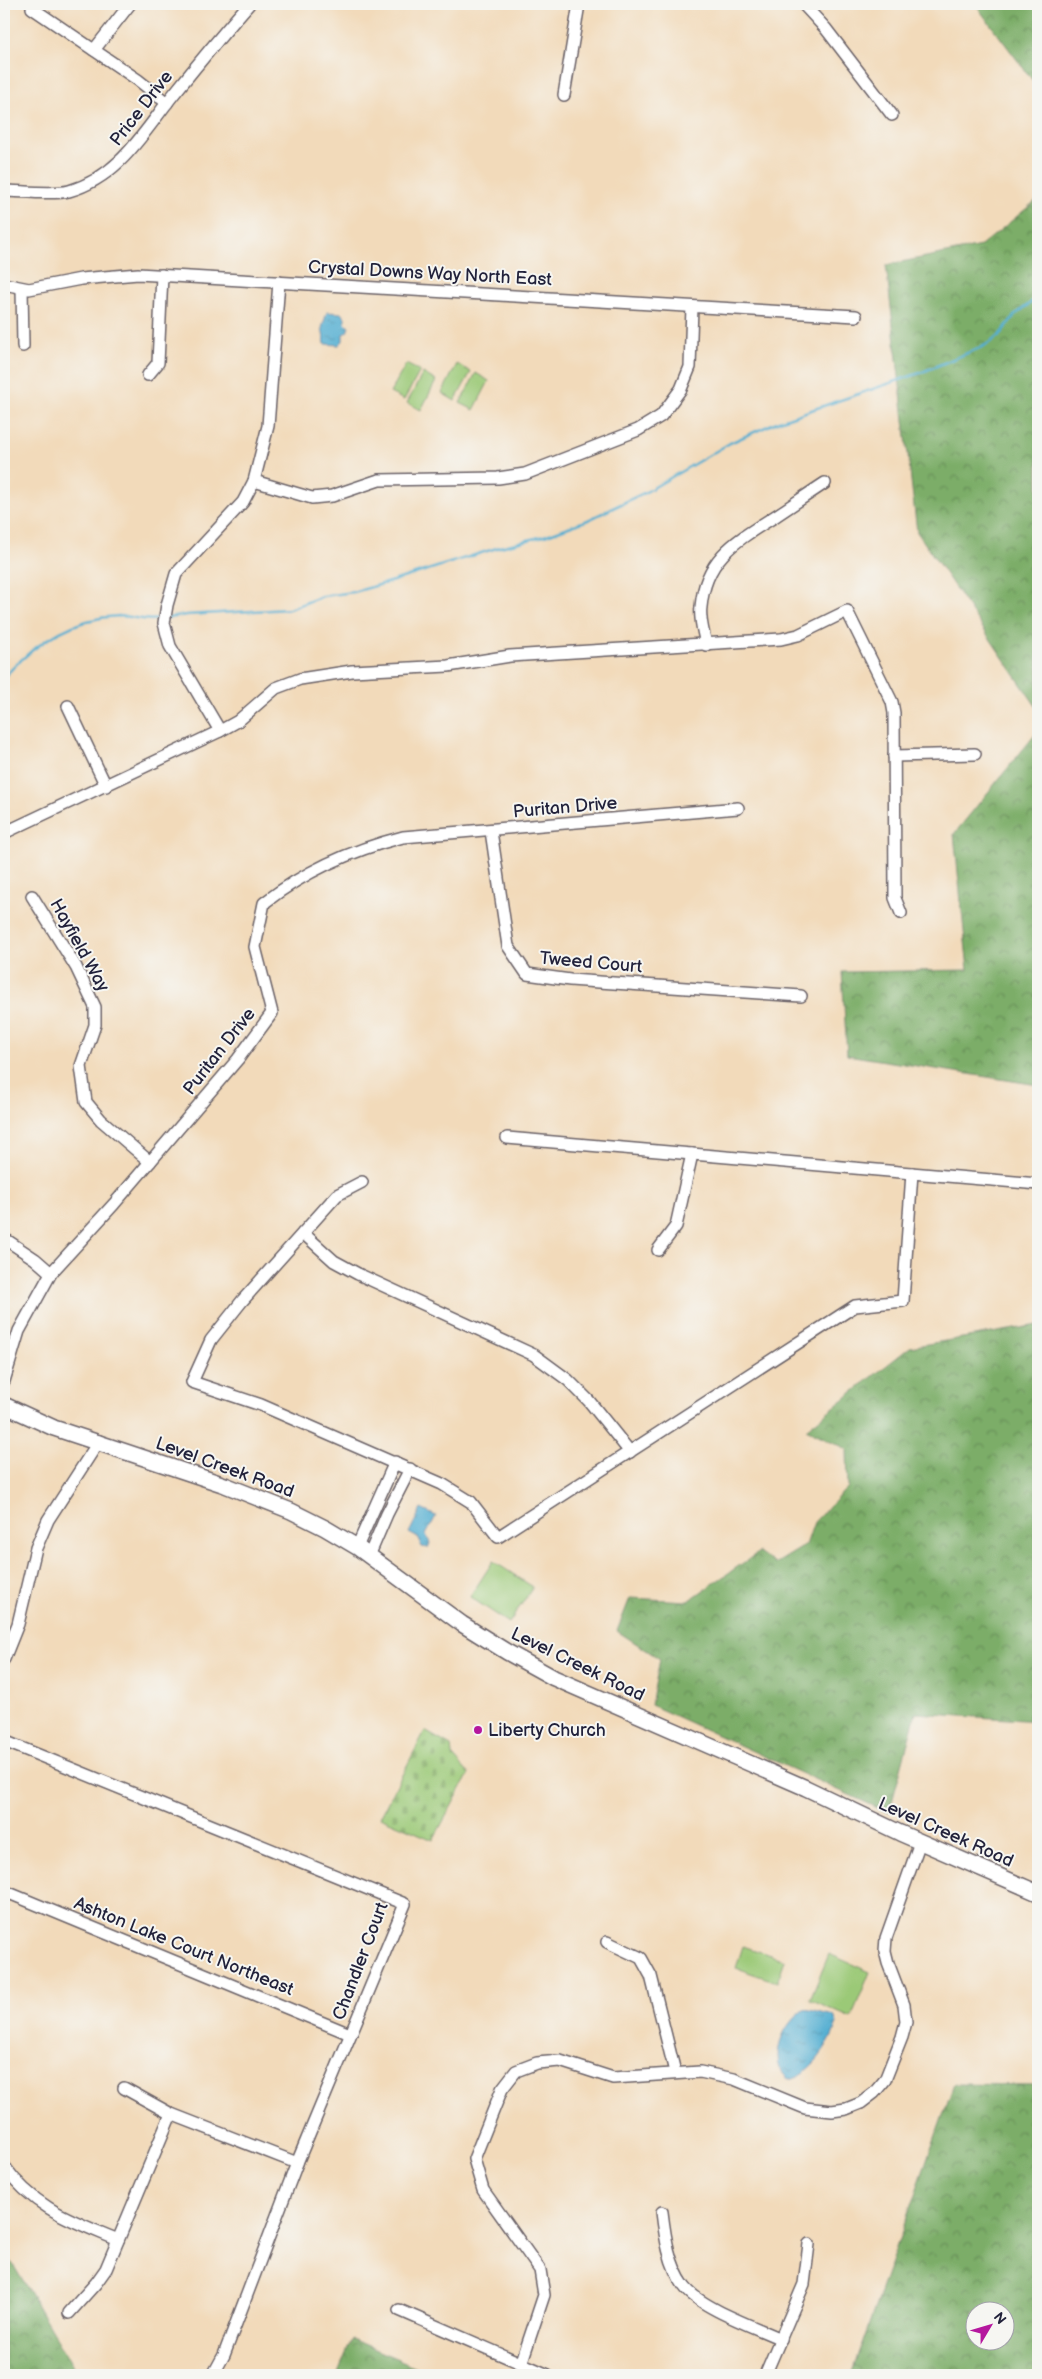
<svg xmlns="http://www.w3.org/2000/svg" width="1042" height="2379" font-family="'Balsamiq Sans',sans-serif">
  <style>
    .forest { fill: url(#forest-crowns); stroke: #4f6852; fill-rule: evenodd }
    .cemetery { fill: url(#cemetery-stones); stroke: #5e7659 }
    .green { fill: #9bc977; stroke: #5e7659 }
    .water { fill: url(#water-ripples); stroke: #3a6886 }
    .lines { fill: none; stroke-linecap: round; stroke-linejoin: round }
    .stream { stroke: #53aed1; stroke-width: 2.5 }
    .street-casing { stroke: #6b6267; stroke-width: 14 }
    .secondary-casing { stroke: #6b6267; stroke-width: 18 }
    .street { stroke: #fff; stroke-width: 11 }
    .secondary { stroke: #fff; stroke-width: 15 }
    .poi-dot { fill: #b5179e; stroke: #f6f6f2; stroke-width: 2 }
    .labels { text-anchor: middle; stroke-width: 4; stroke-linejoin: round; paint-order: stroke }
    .street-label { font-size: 18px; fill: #22223b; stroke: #f6f6f2 }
    .poi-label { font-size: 18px; fill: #22223b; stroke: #f6f6f2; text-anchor: start }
  </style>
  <defs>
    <pattern id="forest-crowns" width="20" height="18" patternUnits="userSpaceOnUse" patternTransform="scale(1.25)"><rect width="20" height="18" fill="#7cad68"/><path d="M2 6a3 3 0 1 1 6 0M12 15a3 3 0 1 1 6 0" fill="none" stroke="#658c57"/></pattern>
    <pattern id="cemetery-stones" width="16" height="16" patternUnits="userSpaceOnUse" patternTransform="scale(1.25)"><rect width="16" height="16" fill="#9bc977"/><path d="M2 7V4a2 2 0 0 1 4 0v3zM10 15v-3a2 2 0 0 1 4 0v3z" fill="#85ac68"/></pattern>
    <pattern id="water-ripples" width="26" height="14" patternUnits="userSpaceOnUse" patternTransform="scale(1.25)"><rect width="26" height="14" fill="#53aed1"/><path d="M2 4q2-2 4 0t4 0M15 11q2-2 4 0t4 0" fill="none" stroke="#448dab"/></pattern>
  </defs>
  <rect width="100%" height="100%" fill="#f6f6f2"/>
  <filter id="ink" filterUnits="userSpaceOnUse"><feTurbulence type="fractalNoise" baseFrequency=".02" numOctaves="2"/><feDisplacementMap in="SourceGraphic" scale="10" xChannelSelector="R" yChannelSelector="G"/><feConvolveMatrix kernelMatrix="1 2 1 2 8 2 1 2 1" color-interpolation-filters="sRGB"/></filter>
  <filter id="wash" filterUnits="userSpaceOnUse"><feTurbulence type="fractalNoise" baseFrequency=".0096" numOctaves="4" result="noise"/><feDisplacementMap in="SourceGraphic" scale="20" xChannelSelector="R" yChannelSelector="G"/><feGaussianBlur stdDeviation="1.12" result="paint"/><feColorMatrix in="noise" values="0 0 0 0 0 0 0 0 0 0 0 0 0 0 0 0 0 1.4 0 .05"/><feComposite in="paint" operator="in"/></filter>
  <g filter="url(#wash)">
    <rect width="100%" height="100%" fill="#f2daba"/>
    <g class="forest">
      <path d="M975,4H1038V88L1036,85Z"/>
      <path d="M1038,199V709L917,532L886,265L981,246Z"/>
      <path d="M1038,731V1085L847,1055L842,972L968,970L954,834Z"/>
      <path d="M1038,1325V1721L916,1713L889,1813L651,1705L660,1659L617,1631L630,1598L688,1601L759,1552L775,1564L806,1545L814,1522L848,1487L847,1449L806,1429L910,1347Z"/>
      <path d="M954,2084L1038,2085V2375H851ZM974,2312H1004V2342H974Z"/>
      <path d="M4,2249L78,2375H4Z"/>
      <path d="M352,2339L435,2375H337Z"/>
    </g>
    <path class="cemetery" d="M425,1731L451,1746L452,1755L469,1774L433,1840L380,1817Z"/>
    <g class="green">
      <path d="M406,364L420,371L404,400L390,393Z"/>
      <path d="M457,364L471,372L455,401L442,393Z"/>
      <path d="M423,373L436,381L421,410L407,403Z"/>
      <path d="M476,373L489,381L474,410L460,403Z"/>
      <path d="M493,1561L533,1587L509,1623L470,1597Z"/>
      <path d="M743,1946L785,1960L777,1982L736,1968Z"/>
      <path d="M829,1954L870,1972L851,2018L810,2000Z"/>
    </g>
    <g class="water">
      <path d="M327,312L341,313L345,317V323L349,327L347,332L343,334V341L339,345L325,344L322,328Z"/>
      <path d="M421,1509L436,1516L426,1535L430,1543L428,1548L422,1547L418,1538L409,1533Z"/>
      <path d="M806,2009L834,2016L837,2023C831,2044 811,2075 788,2079C766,2060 784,2020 806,2009Z"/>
    </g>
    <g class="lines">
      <g class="stream">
        <path d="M168,618L186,615L289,609L323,596L354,592L393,581L500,547L544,536L588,520L646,492L730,443L779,421L920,373L984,346L998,337L1015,315L1038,297"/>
        <path d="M4,677C34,644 72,618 118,616C133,616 145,622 160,619"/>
      </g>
    </g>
  </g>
  <g filter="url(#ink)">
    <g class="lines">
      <defs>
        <g id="street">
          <path d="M803,4L826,29L892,115"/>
          <path d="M32,8L138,80L167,103"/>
          <path d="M94,50L130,4"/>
          <path d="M564,95L579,4"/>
          <path d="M4,191C20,191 54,195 69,191C119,177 143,133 173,95C198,64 223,33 249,4"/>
          <path d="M4,284L29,289L81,279L138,274L856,316"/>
          <path d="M22,288L23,346"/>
          <path d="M148,375L158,363L162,275"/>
          <path d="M254,481L312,498L332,496L379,480L498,478L525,474L638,430L661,416L681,389L690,367L692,307"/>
          <path d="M706,645C704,633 699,619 701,607C705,558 736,541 774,517C791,506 808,494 825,483"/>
          <path d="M68,706L106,786"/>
          <path d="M220,731L170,646L164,623L167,605L176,574L243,502L254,481L268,426L279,282"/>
          <path d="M894,756L975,754"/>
          <path d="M491,831L508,946L527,974L570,980L801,996"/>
          <path d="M4,833L220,731L238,721L276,688L300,679L352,671L448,666L510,656L781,639L798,635L847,611L892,702L894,713L895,898L901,913"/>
          <path d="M32,896L76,967L95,1007V1025L81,1066L86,1102L101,1120L150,1162"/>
          <path d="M507,1138L1038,1184"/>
          <path d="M362,1182L337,1195L242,1301L211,1340L192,1382L261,1405L442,1484L471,1502L498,1537L855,1306L903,1301L912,1173"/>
          <path d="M303,1233L334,1261L358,1274L534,1355L568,1380L589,1401L630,1452"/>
          <path d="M5,1239L35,1259L51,1273"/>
          <path d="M658,1250L676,1226L692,1154"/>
          <path d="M4,1381L19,1331L51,1273L114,1204L238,1059L272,1013L255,947L264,903C305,871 352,850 403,837L738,808"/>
          <path d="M357,1547L395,1462"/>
          <path d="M369,1556L387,1514L410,1469"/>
          <path d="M4,1659L18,1624L36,1548L48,1520L99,1441"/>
          <path d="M4,1741L405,1904L297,2163L224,2355L213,2375"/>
          <path d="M4,1891L350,2034"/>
          <path d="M607,1942L641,1958L651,1976L675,2072"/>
          <path d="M124,2088L171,2114L297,2163"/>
          <path d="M4,2166C35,2209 71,2220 118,2240"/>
          <path d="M662,2212C665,2237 669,2265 684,2286C700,2308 755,2327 781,2339"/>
          <path d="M399,2310L548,2375"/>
          <path d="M69,2313L96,2283L106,2269L171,2114"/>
          <path d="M521,2364L544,2295L540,2270L483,2190L474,2159L502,2089L516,2071L537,2063L560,2061L613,2078L700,2072L734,2079L805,2108L832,2111L846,2109L861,2103L874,2093L885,2080L902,2037L906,2022L904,2005L888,1963L885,1951L886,1938L920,1842"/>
          <path d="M765,2375L804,2284L809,2244"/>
        </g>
        <path id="secondary" d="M4,1405L54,1428L225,1485L291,1511L325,1528L357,1547L462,1624L507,1652L554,1678L806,1788L900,1833L1038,1893"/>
      </defs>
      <use href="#street" class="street-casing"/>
      <use href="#secondary" class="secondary-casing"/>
      <use href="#street" class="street"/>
      <use href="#secondary" class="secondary"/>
    </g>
  </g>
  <circle class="poi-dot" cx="478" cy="1730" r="5"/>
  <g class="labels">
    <g class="street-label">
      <text transform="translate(141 108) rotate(-52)" y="6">Price Drive</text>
      <text transform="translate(430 273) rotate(3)" y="6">Crystal Downs Way North East</text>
      <text transform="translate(565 807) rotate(-5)" y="6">Puritan Drive</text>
      <text transform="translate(80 945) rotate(61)" y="6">Hayfield Way</text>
      <text transform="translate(591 962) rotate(5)" y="6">Tweed Court</text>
      <text transform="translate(219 1051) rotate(-52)" y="6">Puritan Drive</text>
      <text transform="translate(225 1467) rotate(20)" y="6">Level Creek Road</text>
      <text transform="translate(578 1664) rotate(26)" y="6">Level Creek Road</text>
      <text transform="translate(946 1832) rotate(24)" y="6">Level Creek Road</text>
      <text transform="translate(184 1946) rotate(22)" y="6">Ashton Lake Court Northeast</text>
      <text transform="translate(360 1961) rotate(-69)" y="6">Chandler Court</text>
    </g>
    <g class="poi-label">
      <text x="488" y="1736">Liberty Church</text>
    </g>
  </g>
  <rect width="1042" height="2379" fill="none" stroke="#f6f6f2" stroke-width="20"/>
  <g transform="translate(990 2326) rotate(52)"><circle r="24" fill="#f6f6f2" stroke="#a1a1a9"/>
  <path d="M0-4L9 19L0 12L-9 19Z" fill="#b5179e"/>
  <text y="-8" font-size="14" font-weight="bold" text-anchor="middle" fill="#22223b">N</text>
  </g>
</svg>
